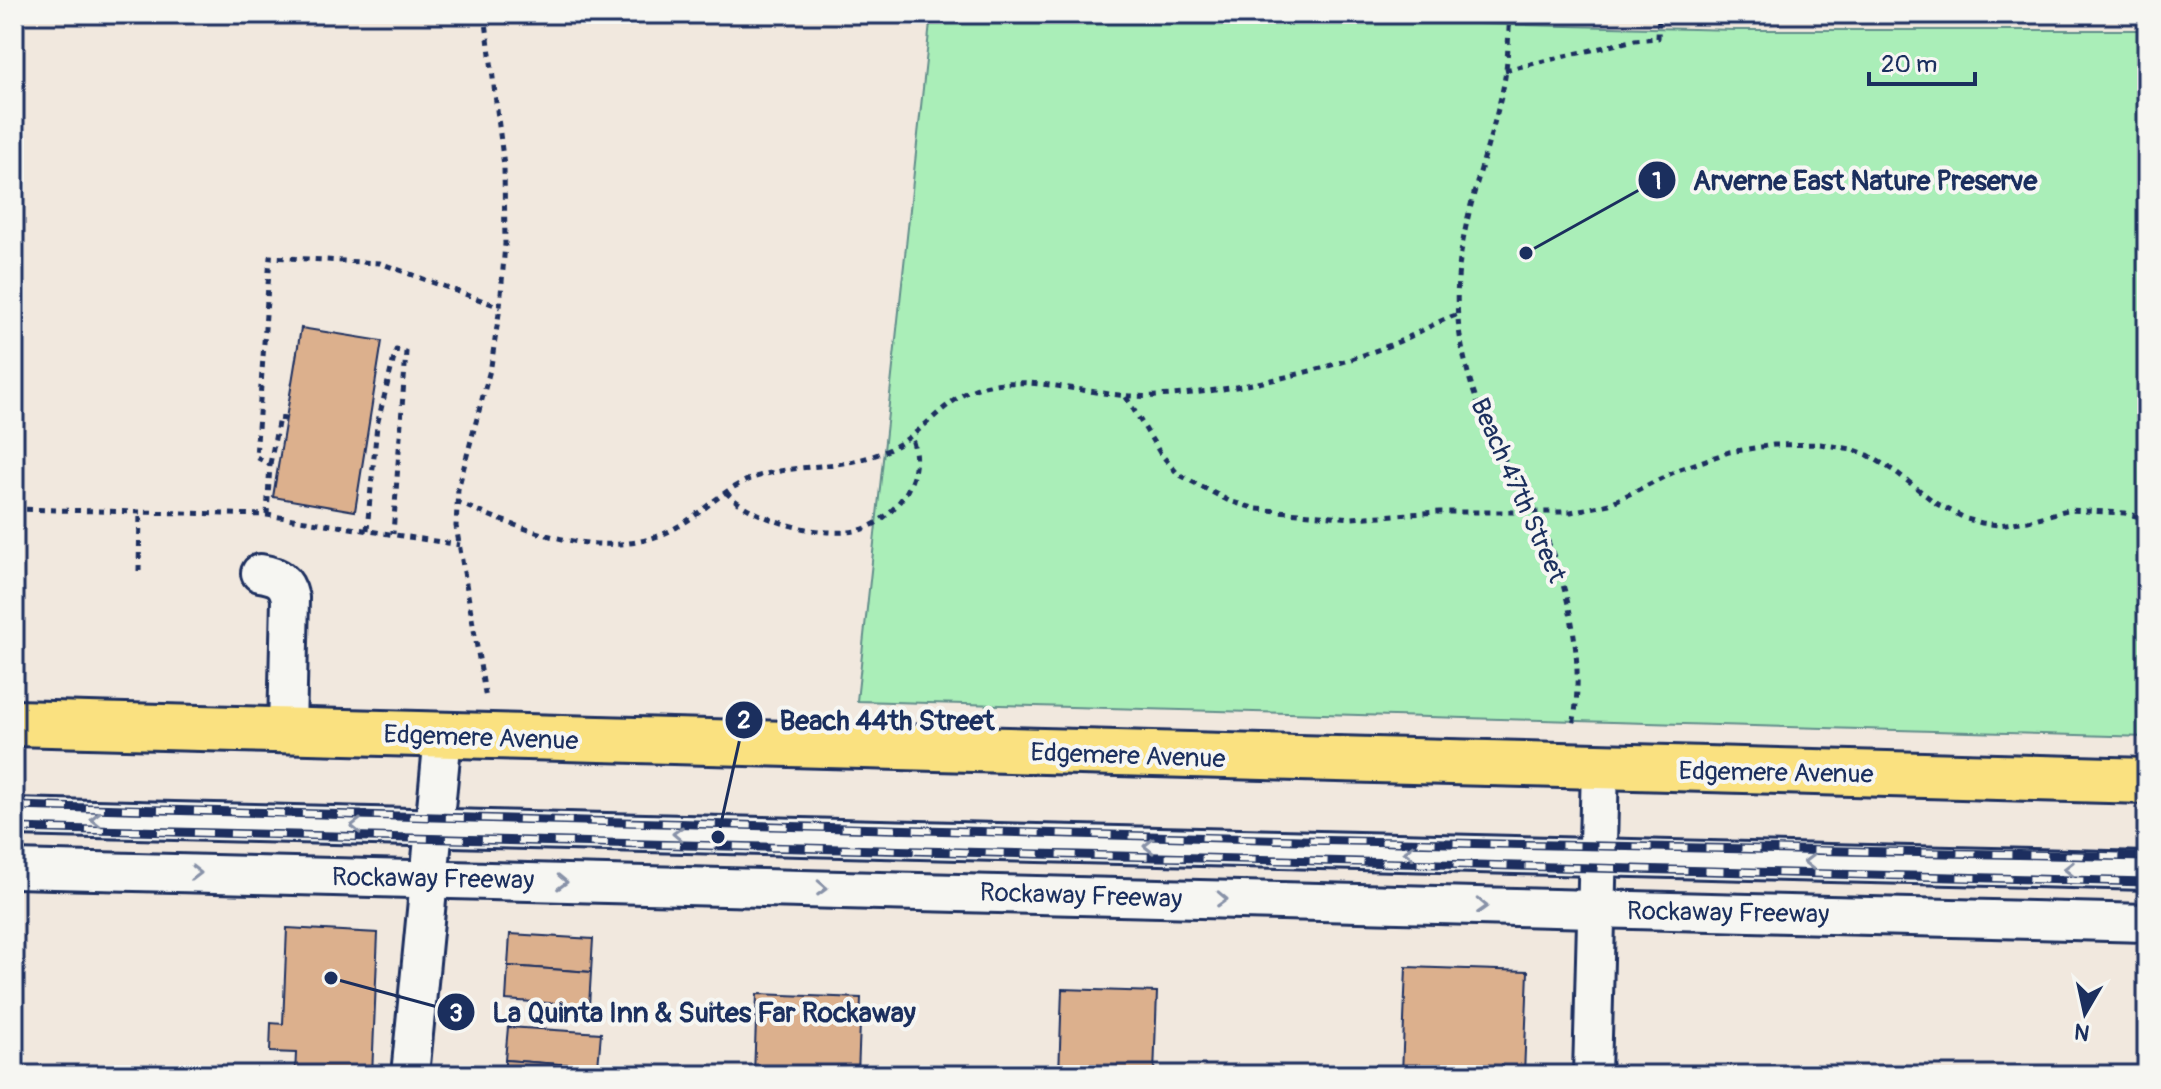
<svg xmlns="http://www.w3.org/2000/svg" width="2161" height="1089" font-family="Pangolin,sans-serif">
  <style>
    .green { fill: #aaeeb8; stroke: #628e8b; stroke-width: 2 }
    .building { fill: #dcb08d; stroke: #1b2f5e; stroke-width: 2 }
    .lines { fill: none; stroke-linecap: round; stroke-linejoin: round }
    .minor-casing { stroke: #1b2f5e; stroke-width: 42 }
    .major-casing { stroke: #1b2f5e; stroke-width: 50 }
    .path { stroke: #1b2f5e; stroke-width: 5; stroke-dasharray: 6 6; stroke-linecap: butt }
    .minor { stroke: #f6f6f2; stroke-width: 36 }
    .major { stroke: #fae180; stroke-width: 44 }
    .rail-casing { stroke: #1b2f5e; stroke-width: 9 }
    .rail { stroke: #f6f6f2; stroke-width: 6; stroke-dasharray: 18; stroke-linecap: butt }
    .oneway { stroke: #8892a8 }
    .labels { text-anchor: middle; stroke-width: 8; stroke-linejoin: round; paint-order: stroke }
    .street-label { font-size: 26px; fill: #1b2f5e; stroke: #f6f6f2 }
    .leader { fill: none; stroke: #1b2f5e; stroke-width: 3 }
    .callout-dot { fill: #1b2f5e; stroke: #f6f6f2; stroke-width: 3 }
    .mark-label { font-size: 24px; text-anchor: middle; font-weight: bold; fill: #fff }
    .callout-label { font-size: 28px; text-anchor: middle; font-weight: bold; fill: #1b2f5e; stroke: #f6f6f2; stroke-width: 8; stroke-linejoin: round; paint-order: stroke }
  </style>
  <rect width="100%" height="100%" fill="#f1e8de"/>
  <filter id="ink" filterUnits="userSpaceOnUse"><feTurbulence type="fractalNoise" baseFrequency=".0125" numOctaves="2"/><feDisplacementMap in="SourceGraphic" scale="16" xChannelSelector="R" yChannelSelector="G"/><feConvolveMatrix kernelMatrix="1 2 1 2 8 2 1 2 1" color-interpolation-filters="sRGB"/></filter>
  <g filter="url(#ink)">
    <path class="green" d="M931,14H1360L1489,24L1735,30H2147V737L857,701Z"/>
    <g class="building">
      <path d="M301,328L382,341L355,511L273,497Z"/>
      <path d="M287,928L378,933L372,1075H295L296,1053L270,1052L271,1023L283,1024Z"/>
      <path d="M510,934L593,939L591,972L508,966Z"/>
      <path d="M508,966L591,972L589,1006L506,1000Z"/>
      <path d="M1406,967L1528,971L1524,1075H1402Z"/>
      <path d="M1062,989L1157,992L1154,1075H1059Z"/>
      <path d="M757,994L861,998L858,1074L896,1075H754Z"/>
      <path d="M508,1027L601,1033L598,1067L505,1060Z"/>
      <path d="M505,1060L598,1067V1075H505Z"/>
      <path d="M2142,1063H2147V1075H2141Z"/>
    </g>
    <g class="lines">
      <defs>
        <g id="minor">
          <path d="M260,573C278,576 286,580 290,598L287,730"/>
          <path d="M14,817L2147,871"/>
          <path d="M14,869L2147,923"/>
          <path d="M410,1075L443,736"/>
          <path d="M1592,1075L1600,767"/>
        </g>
        <path id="major" d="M14,723L2147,781"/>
      </defs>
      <use href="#minor" class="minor-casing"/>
      <use href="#major" class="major-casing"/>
      <g class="path">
        <path d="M485,14L504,166L505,244L500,307L491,366L458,489L456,526L486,699"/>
        <path d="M1510,14C1508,40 1508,67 1502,93C1483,173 1447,252 1460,336C1466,372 1477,408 1494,440C1507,465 1524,489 1536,514C1567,580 1586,654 1573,726"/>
        <path d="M1505,70L1635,40L1658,38L1659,14"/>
        <path d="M1126,397L1160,453L1178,474L1229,501L1257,509L1352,518L1439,512H1571L1609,504L1678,470L1729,452L1774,445L1820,444L1852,449L1868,455L1896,472L1937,504L1967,519L1982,523L1998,525L2028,521L2067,510L2125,513L2147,519"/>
        <path d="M270,464L279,418L286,419"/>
        <path d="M726,492C750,520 831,542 866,528C883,521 897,507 907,491C916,474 919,455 911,437"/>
        <path d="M456,502C522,529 609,567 677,527C706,511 726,485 759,476C805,462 848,471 894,447C928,429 950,392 989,385C1040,375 1102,400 1157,396C1237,391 1324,372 1398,342C1419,333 1437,321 1459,314"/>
        <path d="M14,509L267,515L460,545"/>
        <path d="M267,515L270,464L256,457L270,257L380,263L500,307"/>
        <path d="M367,530L377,425L396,350L406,352L393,534"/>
        <path d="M139,571L140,512"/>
      </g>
      <use href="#minor" class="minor"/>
      <use href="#major" class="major"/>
      <defs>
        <g id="rail">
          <path d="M14,806L1301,840L2147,857"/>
          <path d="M14,828L2147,882"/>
        </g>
      </defs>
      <use href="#rail" class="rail-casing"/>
      <use href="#rail" class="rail"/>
    </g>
    <defs><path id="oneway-chevron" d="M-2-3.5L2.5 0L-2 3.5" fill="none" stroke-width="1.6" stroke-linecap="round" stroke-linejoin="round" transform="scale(2)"/></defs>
    <g class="oneway">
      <use href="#oneway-chevron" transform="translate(96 819) rotate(-179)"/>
      <use href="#oneway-chevron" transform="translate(356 826) rotate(-179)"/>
      <use href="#oneway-chevron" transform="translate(678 834) rotate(-178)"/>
      <use href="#oneway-chevron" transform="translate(1149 846) rotate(-179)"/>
      <use href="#oneway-chevron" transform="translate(1409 852) rotate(-179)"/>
      <use href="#oneway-chevron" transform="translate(1809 862) rotate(-179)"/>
      <use href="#oneway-chevron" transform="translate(2069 869) rotate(-179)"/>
      <use href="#oneway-chevron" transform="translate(196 873) rotate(1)"/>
      <use href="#oneway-chevron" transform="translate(562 882) rotate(2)"/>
      <use href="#oneway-chevron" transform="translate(822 888) rotate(2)"/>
      <use href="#oneway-chevron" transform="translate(1222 899) rotate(2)"/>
      <use href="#oneway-chevron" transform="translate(1482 906) rotate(2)"/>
    </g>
  </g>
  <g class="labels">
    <g class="street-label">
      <text transform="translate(1519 490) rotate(66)" y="9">Beach 47th Street</text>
      <text transform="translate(481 737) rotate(2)" y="9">Edgemere Avenue</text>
      <text transform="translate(1128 755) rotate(2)" y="9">Edgemere Avenue</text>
      <text transform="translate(1776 772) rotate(1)" y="9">Edgemere Avenue</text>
      <text transform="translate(433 878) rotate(1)" y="9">Rockaway Freeway</text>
      <text transform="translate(1081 895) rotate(2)" y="9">Rockaway Freeway</text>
      <text transform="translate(1728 912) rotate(1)" y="9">Rockaway Freeway</text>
    </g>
  </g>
  <path class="leader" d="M1526 253L1657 180M718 837L744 720M331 978L456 1012"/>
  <g class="callout-dot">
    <circle cx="1526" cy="253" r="8"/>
    <circle cx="718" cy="837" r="8"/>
    <circle cx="331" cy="978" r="8"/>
    <circle cx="1657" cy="180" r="20"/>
    <circle cx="744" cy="720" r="20"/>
    <circle cx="456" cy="1012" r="20"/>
  </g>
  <g class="mark-label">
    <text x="1657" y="189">1</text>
    <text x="744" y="728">2</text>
    <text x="456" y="1021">3</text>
  </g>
  <g class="callout-label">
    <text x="1865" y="190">Arverne East Nature Preserve</text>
    <text x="887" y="730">Beach 44th Street</text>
    <text x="704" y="1022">La Quinta Inn &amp; Suites Far Rockaway</text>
  </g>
  <rect width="2161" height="1089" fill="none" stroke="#f6f6f2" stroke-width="48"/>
  <rect x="24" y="24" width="2113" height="1041" fill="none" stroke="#1b2f5e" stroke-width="3" filter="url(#ink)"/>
  <g transform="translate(2085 1013) rotate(189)" stroke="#f6f6f2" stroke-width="6" paint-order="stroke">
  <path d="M0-6L14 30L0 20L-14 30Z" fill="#1b2f5e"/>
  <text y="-12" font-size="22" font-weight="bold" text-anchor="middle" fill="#1b2f5e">N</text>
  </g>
  <path d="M1869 72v12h106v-12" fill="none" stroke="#1b2f5e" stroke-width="4"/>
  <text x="1881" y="72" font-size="24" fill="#1b2f5e" stroke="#f6f6f2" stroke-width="6" paint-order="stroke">20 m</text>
</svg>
